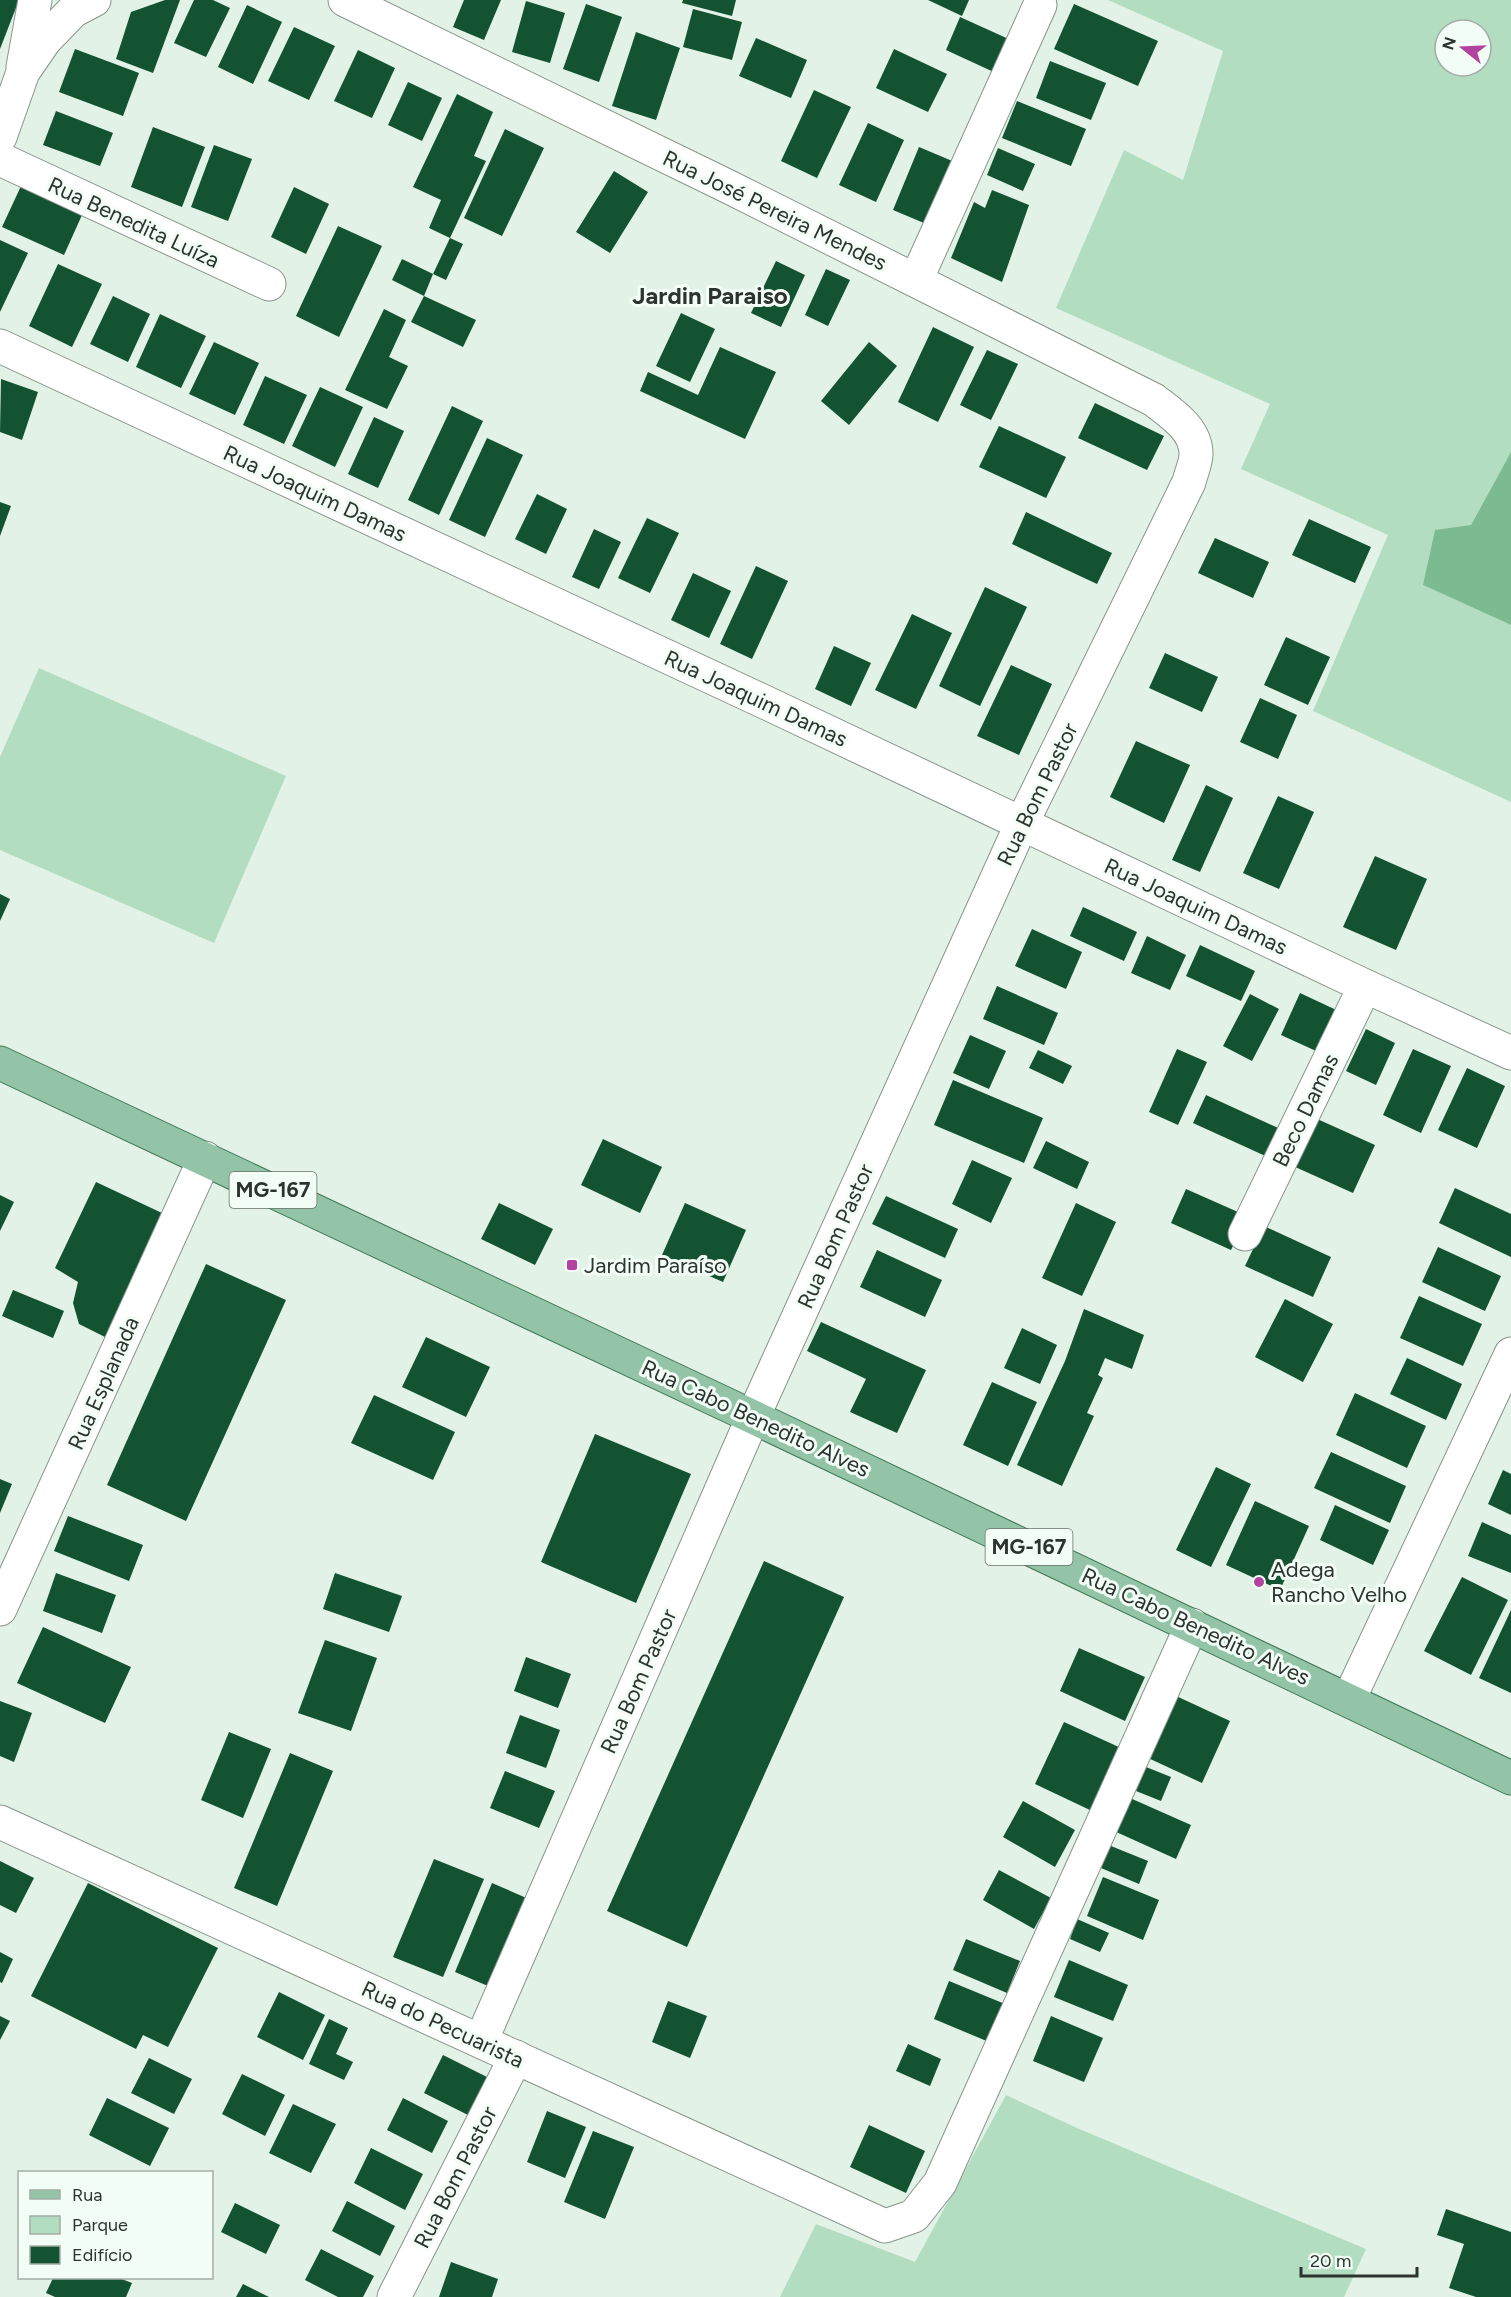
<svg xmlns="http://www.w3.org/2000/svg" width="1511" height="2297" font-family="Figtree,sans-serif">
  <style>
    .green { fill: #b3ddc0; fill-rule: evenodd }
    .forest { fill: #7cba91 }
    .building { fill: #135331 }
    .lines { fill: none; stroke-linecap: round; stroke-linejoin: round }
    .minor-casing { stroke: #87958b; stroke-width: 35 }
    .primary-casing { stroke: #417757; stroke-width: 35 }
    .minor { stroke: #fff; stroke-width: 33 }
    .primary { stroke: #94c4a7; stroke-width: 33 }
    .poi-dot { fill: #b343a0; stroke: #f2fef5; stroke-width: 2 }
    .labels { text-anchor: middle; stroke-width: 6; stroke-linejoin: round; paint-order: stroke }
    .shield { fill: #f2fef5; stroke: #68706a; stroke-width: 1.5 }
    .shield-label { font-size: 21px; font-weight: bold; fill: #2d332f }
    .street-label { font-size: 22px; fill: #2d332f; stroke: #f2fef5 }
    .poi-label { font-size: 22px; fill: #2d332f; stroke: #f2fef5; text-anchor: start }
    .neighbourhood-label { font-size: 24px; font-weight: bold; fill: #2d332f; stroke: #f2fef5 }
  </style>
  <rect width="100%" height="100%" fill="#e2f2e7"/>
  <g class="green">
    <path d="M1108,0H1511V452L1471,525L1423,585L1511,625V802L1313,711L1388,535L1241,469L1270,404L1056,308L1124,150L1183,180L1223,51ZM1445,30H1481V66H1445Z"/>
    <path d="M39,668L286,776L214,943L0,850V757Z"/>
    <path d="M1006,2095L1077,2128L1366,2249L1344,2297H780L816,2224L915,2262Z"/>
  </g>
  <path class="forest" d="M1511,452V625L1423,585L1435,530L1471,525Z"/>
  <g class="building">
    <path d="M0,0H19L0,49Z"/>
    <path d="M165,0H180L153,73L116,59L131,12Z"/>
    <path d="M194,0H213L230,8L206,57L174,43Z"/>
    <path d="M464,0H501L484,40L453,27Z"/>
    <path d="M683,0H736L732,16L682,3Z"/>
    <path d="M928,0H969L962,16Z"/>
    <path d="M526,1L565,13L550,63L512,52Z"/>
    <path d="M586,4L622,17L599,82L563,69Z"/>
    <path d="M1074,4L1158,41L1138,86L1054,49Z"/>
    <path d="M247,5L282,22L253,84L218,67Z"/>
    <path d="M693,9L742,22L732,60L683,47Z"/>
    <path d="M960,17L1013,41L998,74L946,50Z"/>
    <path d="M294,27L335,46L309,100L268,81Z"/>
    <path d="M636,32L680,48L656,120L612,106Z"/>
    <path d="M756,38L807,60L791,98L739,76Z"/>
    <path d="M75,49L139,73L123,116L59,92Z"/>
    <path d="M894,49L947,74L928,112L876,88Z"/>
    <path d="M358,50L395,68L372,118L334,101Z"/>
    <path d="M1050,61L1106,83L1091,120L1036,98Z"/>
    <path d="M408,82L442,98L422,141L388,125Z"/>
    <path d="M814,90L851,107L817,178L781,161Z"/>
    <path d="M457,94L493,112L474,156L486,161L450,238L429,228L441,200L413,187Z"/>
    <path d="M1017,101L1086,129L1071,166L1002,138Z"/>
    <path d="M56,111L113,133L100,166L43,145Z"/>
    <path d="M868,123L904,140L876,202L839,185Z"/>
    <path d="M153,127L205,147L182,207L131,187Z"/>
    <path d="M505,129L544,148L502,236L464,218Z"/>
    <path d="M214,145L252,159L228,221L191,207Z"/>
    <path d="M919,147L957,163L931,226L893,210Z"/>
    <path d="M998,148L1035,164L1023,191L987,175Z"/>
    <path d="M614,171L648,192L610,253L576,232Z"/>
    <path d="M21,186L82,215L64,255L2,227Z"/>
    <path d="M294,187L329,204L306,254L271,237Z"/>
    <path d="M992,190L1029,205L1002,282L951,258L974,202L985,208Z"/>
    <path d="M338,226L382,246L339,337L296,316Z"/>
    <path d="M450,238L463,244L446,280L433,274Z"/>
    <path d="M0,240L28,253L0,312Z"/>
    <path d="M402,259L433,274L424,296L392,280Z"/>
    <path d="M776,261L805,275L781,327L751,313Z"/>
    <path d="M58,264L102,284L72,347L29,326Z"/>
    <path d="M826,269L850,280L828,326L805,315Z"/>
    <path d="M113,296L150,314L128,362L90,344Z"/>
    <path d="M424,296L476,320L463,347L411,322Z"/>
    <path d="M384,309L406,320L389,357L408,366L387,409L345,390Z"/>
    <path d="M681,313L715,329L690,382L656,366Z"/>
    <path d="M160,314L206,336L181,388L136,367Z"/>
    <path d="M933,327L974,347L938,422L898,402Z"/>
    <path d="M214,342L259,363L235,415L189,394Z"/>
    <path d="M869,342L897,366L849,425L821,401Z"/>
    <path d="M720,347L776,372L745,439L640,391L648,372L698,395Z"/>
    <path d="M987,350L1018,364L991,420L960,405Z"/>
    <path d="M265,376L307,395L284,444L243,425Z"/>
    <path d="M1,379L38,392L22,440L0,432Z"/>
    <path d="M320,387L363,407L335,467L292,446Z"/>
    <path d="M1095,403L1164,436L1147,470L1078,438Z"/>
    <path d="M452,406L483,421L439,515L408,500Z"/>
    <path d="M374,417L404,431L378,488L348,474Z"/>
    <path d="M999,426L1066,457L1046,498L979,467Z"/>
    <path d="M487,438L523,455L485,537L449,520Z"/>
    <path d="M537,494L567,509L546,554L515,539Z"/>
    <path d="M0,502L11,506L0,536Z"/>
    <path d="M1026,512L1112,553L1097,584L1012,544Z"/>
    <path d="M647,518L679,533L650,593L618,578Z"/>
    <path d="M1309,519L1371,547L1355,583L1292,555Z"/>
    <path d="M594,529L621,542L599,589L572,577Z"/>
    <path d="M1215,538L1269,562L1253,598L1198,573Z"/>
    <path d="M756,566L788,581L752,659L720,644Z"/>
    <path d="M693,573L731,591L709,638L671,620Z"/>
    <path d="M985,587L1027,607L980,706L939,686Z"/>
    <path d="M912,614L952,633L916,709L875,690Z"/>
    <path d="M1286,637L1330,657L1308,705L1264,685Z"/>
    <path d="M834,646L871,663L851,706L815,689Z"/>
    <path d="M1165,653L1218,677L1202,712L1149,688Z"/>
    <path d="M1011,665L1052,684L1019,755L977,736Z"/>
    <path d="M1260,698L1297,715L1278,759L1240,742Z"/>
    <path d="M1136,741L1190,765L1164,823L1110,797Z"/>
    <path d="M1206,785L1233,798L1200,872L1172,860Z"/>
    <path d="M1278,796L1314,812L1279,889L1243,873Z"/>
    <path d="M1375,856L1427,879L1396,950L1343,927Z"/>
    <path d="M0,894L10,899L0,921Z"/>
    <path d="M1083,907L1137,932L1124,961L1070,936Z"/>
    <path d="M1032,929L1082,952L1066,989L1015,966Z"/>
    <path d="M1147,936L1186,955L1170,990L1131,973Z"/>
    <path d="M1200,945L1255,971L1241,1001L1186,976Z"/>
    <path d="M997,986L1058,1013L1044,1045L983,1019Z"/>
    <path d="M1300,993L1347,1015L1327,1056L1281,1035Z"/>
    <path d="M1250,994L1279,1009L1252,1061L1223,1046Z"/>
    <path d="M1366,1029L1395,1043L1376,1085L1346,1071Z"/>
    <path d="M970,1035L1006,1051L989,1089L953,1073Z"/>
    <path d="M1177,1049L1207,1062L1178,1125L1149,1112Z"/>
    <path d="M1413,1049L1451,1066L1421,1133L1383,1115Z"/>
    <path d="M1038,1050L1072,1066L1063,1084L1029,1068Z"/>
    <path d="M1467,1068L1505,1086L1477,1148L1438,1130Z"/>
    <path d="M953,1080L1043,1118L1024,1163L934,1125Z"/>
    <path d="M1206,1095L1287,1132L1274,1160L1193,1123Z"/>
    <path d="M1315,1118L1375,1145L1353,1193L1293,1166Z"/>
    <path d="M603,1139L662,1167L640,1213L581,1185Z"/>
    <path d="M1046,1141L1089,1162L1077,1189L1033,1168Z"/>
    <path d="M972,1160L1012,1178L991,1223L952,1204Z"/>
    <path d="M96,1182L162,1213L107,1338L79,1324L73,1303L78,1282L55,1268Z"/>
    <path d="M1455,1188L1511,1214V1257L1439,1223Z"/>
    <path d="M1186,1189L1247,1216L1231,1250L1171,1223Z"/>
    <path d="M0,1195L14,1202L0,1231Z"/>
    <path d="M886,1196L958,1229L945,1258L872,1224Z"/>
    <path d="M499,1203L553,1229L535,1265L481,1239Z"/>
    <path d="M685,1203L746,1230L723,1282L662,1255Z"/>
    <path d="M1076,1203L1116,1222L1082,1296L1042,1278Z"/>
    <path d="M1264,1226L1331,1257L1313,1297L1245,1266Z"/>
    <path d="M1438,1247L1501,1276L1485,1311L1422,1282Z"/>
    <path d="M877,1250L942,1280L925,1317L860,1287Z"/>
    <path d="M206,1264L286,1300L186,1521L107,1485Z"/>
    <path d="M13,1290L64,1311L53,1338L2,1316Z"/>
    <path d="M1419,1296L1482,1324L1463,1366L1400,1338Z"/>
    <path d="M1285,1299L1333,1324L1303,1382L1255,1357Z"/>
    <path d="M1084,1309L1144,1335L1132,1369L1105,1358L1098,1375L1103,1378L1087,1413L1094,1416L1062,1486L1017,1465L1065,1361Z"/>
    <path d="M821,1322L926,1370L897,1433L850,1412L866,1379L807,1351Z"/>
    <path d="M1022,1328L1057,1345L1040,1384L1004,1368Z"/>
    <path d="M426,1337L490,1367L466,1417L402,1387Z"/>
    <path d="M1407,1358L1462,1384L1446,1420L1390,1394Z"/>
    <path d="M992,1382L1037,1402L1008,1466L963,1445Z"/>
    <path d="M1355,1393L1426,1426L1407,1468L1336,1435Z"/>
    <path d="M374,1395L455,1432L433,1480L351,1443Z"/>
    <path d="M595,1434L691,1474L636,1603L541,1562Z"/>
    <path d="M1331,1452L1406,1486L1390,1523L1314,1488Z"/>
    <path d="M1216,1467L1251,1484L1211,1567L1176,1550Z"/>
    <path d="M1503,1470L1511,1474V1515L1488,1504Z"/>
    <path d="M0,1479L12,1484L0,1513Z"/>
    <path d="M1255,1501L1309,1526L1280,1590L1226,1565Z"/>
    <path d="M1335,1505L1389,1530L1373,1565L1320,1540Z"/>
    <path d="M68,1516L143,1545L129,1581L54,1551Z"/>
    <path d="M1482,1522L1511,1535V1573L1468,1556Z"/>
    <path d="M764,1561L844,1597L687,1947L607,1911Z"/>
    <path d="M56,1573L116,1595L102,1633L43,1611Z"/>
    <path d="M335,1573L402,1596L389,1632L323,1609Z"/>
    <path d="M1462,1577L1508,1600L1471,1675L1424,1651Z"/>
    <path d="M1511,1610V1693L1479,1678Z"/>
    <path d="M43,1627L131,1667L105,1723L17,1683Z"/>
    <path d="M325,1640L377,1658L351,1731L298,1713Z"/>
    <path d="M1079,1648L1145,1677L1125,1721L1060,1691Z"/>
    <path d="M526,1657L571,1674L558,1708L514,1691Z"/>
    <path d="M1174,1695L1230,1721L1202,1783L1146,1757Z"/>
    <path d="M0,1701L32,1713L14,1762L0,1756Z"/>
    <path d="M520,1715L560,1730L546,1768L506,1753Z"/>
    <path d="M1064,1722L1121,1748L1092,1811L1035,1784Z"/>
    <path d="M229,1732L271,1749L243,1818L201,1800Z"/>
    <path d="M290,1753L333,1771L277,1906L234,1888Z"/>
    <path d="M1146,1767L1171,1777L1161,1801L1136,1791Z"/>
    <path d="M505,1771L555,1791L539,1828L490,1808Z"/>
    <path d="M1130,1798L1191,1825L1176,1859L1114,1831Z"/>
    <path d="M1023,1801L1075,1830L1055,1867L1003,1837Z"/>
    <path d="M1111,1846L1148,1861L1139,1884L1101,1868Z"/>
    <path d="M434,1859L484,1879L443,1977L393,1957Z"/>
    <path d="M0,1861L34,1878L16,1913L0,1905Z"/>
    <path d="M999,1870L1051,1898L1034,1929L983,1900Z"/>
    <path d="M1103,1877L1159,1900L1143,1940L1087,1916Z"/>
    <path d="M88,1883L218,1948L168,2047L143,2035L136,2049L31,1996Z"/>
    <path d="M492,1883L531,1900L495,1989L455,1972Z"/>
    <path d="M1077,1919L1109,1933L1100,1952L1070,1939Z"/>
    <path d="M966,1939L1020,1961L1007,1993L953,1970Z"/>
    <path d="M0,1952L13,1959L2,1983L0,1982Z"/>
    <path d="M1069,1960L1128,1985L1113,2021L1054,1997Z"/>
    <path d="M949,1981L1005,2004L989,2042L934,2019Z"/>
    <path d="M279,1992L325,2015L303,2060L257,2037Z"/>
    <path d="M668,2001L707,2016L690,2058L652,2042Z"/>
    <path d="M0,2016L10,2021L0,2040Z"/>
    <path d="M1051,2016L1103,2038L1084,2082L1033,2061Z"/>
    <path d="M329,2019L348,2028L336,2054L353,2062L344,2080L309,2064Z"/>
    <path d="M908,2044L941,2059L930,2086L896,2071Z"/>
    <path d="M443,2055L491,2079L472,2117L424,2093Z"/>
    <path d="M149,2058L192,2079L174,2114L131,2093Z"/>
    <path d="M242,2074L285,2095L265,2136L222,2114Z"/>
    <path d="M107,2098L169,2128L150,2166L89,2135Z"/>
    <path d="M403,2098L448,2121L432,2153L387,2130Z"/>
    <path d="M293,2104L336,2124L311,2173L269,2153Z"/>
    <path d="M547,2111L586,2127L565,2178L527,2162Z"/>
    <path d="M869,2125L925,2151L906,2193L850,2167Z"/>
    <path d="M593,2131L634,2147L605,2219L564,2202Z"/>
    <path d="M371,2148L423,2174L405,2210L354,2183Z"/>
    <path d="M347,2201L395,2226L380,2256L332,2231Z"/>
    <path d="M235,2203L280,2225L266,2254L221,2232Z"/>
    <path d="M1446,2209L1511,2232V2297H1476L1449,2288L1464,2244L1437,2235Z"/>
    <path d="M321,2249L374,2276L363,2297H338L305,2280Z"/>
    <path d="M451,2262L498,2279L492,2297H439Z"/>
    <path d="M53,2278H119L132,2283L126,2297H55L46,2293Z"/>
    <path d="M243,2284L269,2297H236Z"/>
  </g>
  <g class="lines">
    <defs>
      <g id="minor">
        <path d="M345,0L727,186L1154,400C1172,414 1196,429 1196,454C1196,463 1191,473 1189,482L1022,823L753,1417L481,2041"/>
        <path d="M23,67L35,0"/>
        <path d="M0,137L23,72L45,40L73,11L94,0"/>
        <path d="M0,159L269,284"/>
        <path d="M916,280L1040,5"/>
        <path d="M0,346L771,705L1365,986L1511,1053"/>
        <path d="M1245,1234L1365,986"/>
        <path d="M0,1609L205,1158"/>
        <path d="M1349,1699L1511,1354"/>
        <path d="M0,1822L885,2226L914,2216L940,2183L1192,1625"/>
        <path d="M394,2297L516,2057"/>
      </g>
      <path id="primary" d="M0,1063L753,1417L1511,1778"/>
    </defs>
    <use href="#minor" class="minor-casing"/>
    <use href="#primary" class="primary-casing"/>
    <use href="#minor" class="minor"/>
    <use href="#primary" class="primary"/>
  </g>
  <g class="poi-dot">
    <rect x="566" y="1259" width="12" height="12" rx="3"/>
    <circle cx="1259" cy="1582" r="6"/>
  </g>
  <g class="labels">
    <g class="shield">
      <rect x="229.5" y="1172" width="87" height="36" rx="4.5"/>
      <rect x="985.5" y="1529" width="87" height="36" rx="4.5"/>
    </g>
    <g class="shield-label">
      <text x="273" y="1197">MG-167</text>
      <text x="1029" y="1554">MG-167</text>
    </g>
    <g class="street-label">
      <text transform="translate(775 210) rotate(26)" y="8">Rua José Pereira Mendes</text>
      <text transform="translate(134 222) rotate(25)" y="8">Rua Benedita Luíza</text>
      <text transform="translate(315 493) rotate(25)" y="8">Rua Joaquim Damas</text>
      <text transform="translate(756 698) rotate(25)" y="8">Rua Joaquim Damas</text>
      <text transform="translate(1037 794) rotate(-64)" y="8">Rua Bom Pastor</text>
      <text transform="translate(1196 906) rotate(25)" y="8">Rua Joaquim Damas</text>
      <text transform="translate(1305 1110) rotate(-64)" y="8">Beco Damas</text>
      <text transform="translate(835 1236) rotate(-66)" y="8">Rua Bom Pastor</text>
      <text transform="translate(103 1383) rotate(-66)" y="8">Rua Esplanada</text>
      <text transform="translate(756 1418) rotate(25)" y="8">Rua Cabo Benedito Alves</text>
      <text transform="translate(1196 1626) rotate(25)" y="8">Rua Cabo Benedito Alves</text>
      <text transform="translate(638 1681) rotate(-66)" y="8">Rua Bom Pastor</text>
      <text transform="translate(443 2024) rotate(25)" y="8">Rua do Pecuarista</text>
      <text transform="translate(455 2177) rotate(-63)" y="8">Rua Bom Pastor</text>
    </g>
    <g class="poi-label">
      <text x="584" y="1273">Jardim Paraíso</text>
      <text x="1271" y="1577">Adega<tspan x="1271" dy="25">Rancho Velho</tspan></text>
    </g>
    <g class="neighbourhood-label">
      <text x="710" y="304">Jardin Paraiso</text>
    </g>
  </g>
  <rect x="18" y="2171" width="195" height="108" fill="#f2fef5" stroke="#a3ada6" stroke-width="1.5"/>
  <rect x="30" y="2190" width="30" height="9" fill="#94c4a7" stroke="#a3ada6" stroke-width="1.5"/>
  <text x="72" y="2201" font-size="18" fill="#2d332f">Rua</text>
  <rect x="30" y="2216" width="30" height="18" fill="#b3ddc0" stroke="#a3ada6" stroke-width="1.5"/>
  <text x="72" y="2231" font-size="18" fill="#2d332f">Parque</text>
  <rect x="30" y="2246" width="30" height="18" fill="#135331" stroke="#a3ada6" stroke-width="1.5"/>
  <text x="72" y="2261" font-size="18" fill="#2d332f">Edifício</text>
  <g transform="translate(1463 48) rotate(288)"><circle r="28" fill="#f2fef5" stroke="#a3ada6" stroke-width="1.5"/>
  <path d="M0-4.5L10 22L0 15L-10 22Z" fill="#b343a0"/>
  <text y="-9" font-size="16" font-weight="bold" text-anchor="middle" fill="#2d332f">N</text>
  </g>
  <path d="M1301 2267v9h116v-9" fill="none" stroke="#2d332f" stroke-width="3"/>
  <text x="1310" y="2267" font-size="18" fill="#2d332f" stroke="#f2fef5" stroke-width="4.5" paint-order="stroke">20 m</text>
</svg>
